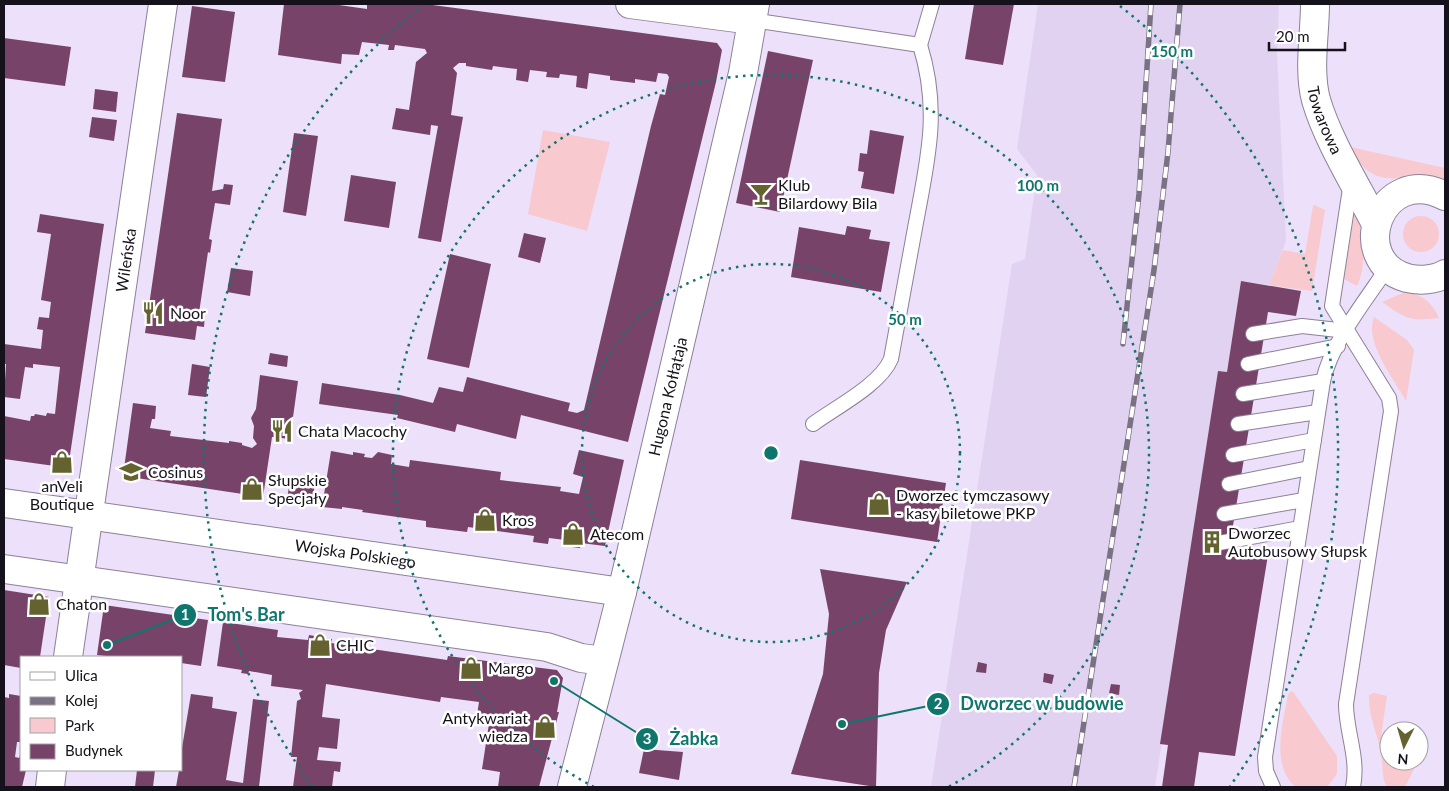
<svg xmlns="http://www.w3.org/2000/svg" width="1449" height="791" font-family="Lato,sans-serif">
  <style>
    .built { fill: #e1d2f2 }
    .green { fill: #f8c9ce }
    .building { fill: #774368 }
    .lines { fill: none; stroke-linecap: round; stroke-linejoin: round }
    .service-casing { stroke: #8c8198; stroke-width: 16 }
    .minor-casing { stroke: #8c8198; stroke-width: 30 }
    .tertiary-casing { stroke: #8c8198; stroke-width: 30 }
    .service { stroke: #fff; stroke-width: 14 }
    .minor { stroke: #fff; stroke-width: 28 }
    .tertiary { stroke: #fff; stroke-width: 28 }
    .rail-casing { stroke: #7a7283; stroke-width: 5.5 }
    .rail { stroke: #fff; stroke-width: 4; stroke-dasharray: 11; stroke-linecap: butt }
    .ring { fill: none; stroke: #0f766e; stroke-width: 2.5; stroke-dasharray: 2.5 5 }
    .labels { text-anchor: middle; stroke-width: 5; stroke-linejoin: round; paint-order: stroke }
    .street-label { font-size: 16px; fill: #16121b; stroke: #fff }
    .poi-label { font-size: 16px; fill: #16121b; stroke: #fff; text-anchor: start }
    .centre { fill: #0f766e; stroke: #fff; stroke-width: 2.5 }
    .ring-label { font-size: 15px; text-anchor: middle; font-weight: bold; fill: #0f766e; stroke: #fff; stroke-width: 5; stroke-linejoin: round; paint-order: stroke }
    .leader { fill: none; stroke: #0f766e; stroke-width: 2 }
    .callout-dot { fill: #0f766e; stroke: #fff; stroke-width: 2 }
    .mark-label { font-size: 15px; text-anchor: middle; font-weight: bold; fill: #fff }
    .callout-label { font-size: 18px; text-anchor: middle; font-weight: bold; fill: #0f766e; stroke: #fff; stroke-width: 5; stroke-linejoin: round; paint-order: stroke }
  </style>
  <rect width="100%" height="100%" fill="#ede0fa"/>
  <path class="built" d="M1038,4H1279L1277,55L1286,241L1269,285L1241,281L1227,372L1218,371L1155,787H931L1012,264L1025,259L1037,175L1017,149Z"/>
  <g class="green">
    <path d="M543,130L610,142L587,231L528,214Z"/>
    <path d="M1350,147L1445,168V182C1404,166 1377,200 1350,147Z"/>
    <path d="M1315,205L1325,210L1312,291L1269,285L1283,250L1305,254L1313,206Z"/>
    <path d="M1354,215C1367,231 1366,267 1357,286L1344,279Z"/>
    <circle cx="1421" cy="234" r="18"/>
    <path d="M1405,292C1422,294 1432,302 1439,318C1410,322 1405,318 1382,302Z"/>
    <path d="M1374,317L1407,340L1414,350L1406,401C1394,379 1364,342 1374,317Z"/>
    <path d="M1291,691L1294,693L1337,756V774L1327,787H1296C1270,766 1283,723 1288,695Z"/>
    <path d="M1374,693L1387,696L1381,736L1389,761H1418L1405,787H1387C1382,779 1383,770 1382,761C1380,738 1368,718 1369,695Z"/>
  </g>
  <g class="building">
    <path d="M284,4H332L367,9V4H425L717,43L722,50L716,82L628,442L521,415L516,439L457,424L455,432L397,418L398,415L319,404L322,383L400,395L433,403L439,387L463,392L467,377L570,403L568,411L577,413L584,410L651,126L660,94L665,95L669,77L667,74L658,73L656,82L635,79V83L610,80V76L589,73L587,89L576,87L577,76L560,74L559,78L546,77L547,72L530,70L528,82L516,80L517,69L493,66L492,70L466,66V63H459L453,68L457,73L451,115L463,117L441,242L418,238L438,126L431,125L430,135L392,129L396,108L409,110L416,62L427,53L425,49L395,45L394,50H388L389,45L362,42L359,55L342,54L341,64L278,55Z"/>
    <path d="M974,4H1014L1003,65L965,59Z"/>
    <path d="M192,6L235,12L225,82L182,77Z"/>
    <path d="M4,38L71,47L65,86L4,78Z"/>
    <path d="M768,51L813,60L780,212L736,203Z"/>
    <path d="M95,89L118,92L116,112L93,109Z"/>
    <path d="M177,113L222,119L212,191L223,189L224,184L233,185L230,205L215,203L209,239L212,240L210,253L208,252L199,313L205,314L204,327L197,326L195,340L145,333Z"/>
    <path d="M92,117L117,120L114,141L89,137Z"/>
    <path d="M870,130L904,136L894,194L861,188L864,172L858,171L860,153L867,154Z"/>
    <path d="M294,133L318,136L306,216L283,212Z"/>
    <path d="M351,175L396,182L389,228L344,221Z"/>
    <path d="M40,214L104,224L69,462L62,467L4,459V416L30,421L31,416H34L35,414L46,416L47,413L55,414L60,367L33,364V368L25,367L20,399L4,397L6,364H4V344L41,349L43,330L37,329L39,317L49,318L51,302L41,300L51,234L37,232Z"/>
    <path d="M847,226L871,230L869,239L890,242L881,292L791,277L799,227L845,235Z"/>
    <path d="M524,233L546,238L540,263L518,257Z"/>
    <path d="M450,254L491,264L469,368L427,359Z"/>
    <path d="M231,268L253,271L250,296L227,292Z"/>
    <path d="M1241,281L1301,291L1296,316L1268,312L1229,550L1268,555L1235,756L1199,752L1194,787H1162L1168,745L1160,744L1218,371L1227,372Z"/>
    <path d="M270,353L288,356L287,367L268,364Z"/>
    <path d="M192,364L210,367L206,397L188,395Z"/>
    <path d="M260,375L298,381L290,439L272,437L263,497L123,476L133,403L156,406L155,419H152L150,428L171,431L170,436L229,443V441L242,443V445L252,448L257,444L253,438L254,426L251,418L256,409Z"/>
    <path d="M579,450L624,460L605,546L581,543L580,548L564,546L565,540L549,538L548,544L533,542L534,536L468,527L467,532L426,527V521L362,512L363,510L342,507V509L322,507L331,451L353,455V452L365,454L364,457L372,458L378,452L392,455L391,464L409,467L410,460L501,472L500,480L561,487L560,491L579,494L583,477L573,474Z"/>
    <path d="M800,460L946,483L937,542L791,519Z"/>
    <path d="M290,481L315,484L312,503L287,499Z"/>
    <path d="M820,569L907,582L886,630L879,673L876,787L791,774L823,674L829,614Z"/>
    <path d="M4,590L49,597L40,657H21V668L4,665Z"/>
    <path d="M104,605L208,620L201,666L181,663V657H115L97,655Z"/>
    <path d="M223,622L278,630L277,637L308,640L309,635L332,639L331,643L447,660L448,656L557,670L563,678L557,712H559L539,787H498L500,772L482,769L490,717L477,715L479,702L441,697L440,702L326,684L322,717L340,719L337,749L319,747L317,760L341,762L340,772L334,771L332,787H293L297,757H291L297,701L301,699L299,693L303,690L271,686L272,675L249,671L248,674L241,673L242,670L217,666Z"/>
    <path d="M978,662L987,664L986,673L976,672Z"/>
    <path d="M1044,673L1054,675L1052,684L1043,682Z"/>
    <path d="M1111,684L1120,685L1119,695L1109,693Z"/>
    <path d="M9,694L21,696V742H17L15,757L19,758L21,753V770H26L22,787H4V697L9,698Z"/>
    <path d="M191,694L213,697L212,708L237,712L226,780L243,783L253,699L269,701L259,787H176L179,770H181V754Z"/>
    <path d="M644,749L683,752L679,780L639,773Z"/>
    <path d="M137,770H155L153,787H135Z"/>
  </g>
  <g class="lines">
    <defs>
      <g id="service">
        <path d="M752,20L920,45C941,112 927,162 915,228C907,272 899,315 891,359C880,385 836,407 813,424"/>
        <path d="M920,45L932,4"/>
        <path d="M1351,182L1332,306L1389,398L1391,411L1346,704C1346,732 1359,758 1353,787"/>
        <path d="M1253,334L1302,326L1347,331"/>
        <path d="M1248,364L1338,346"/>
        <path d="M1243,394L1323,381"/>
        <path d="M1238,424L1318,412"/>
        <path d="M1233,455L1314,440"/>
        <path d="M1229,484L1309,468"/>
        <path d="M1224,514L1304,500"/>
        <path d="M1219,543L1300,528"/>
        <path d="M1273,787L1266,771L1265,757L1323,381C1331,343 1366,300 1388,267"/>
      </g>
      <g id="minor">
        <path d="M630,4L752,20"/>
        <path id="s1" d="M1315,4C1315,34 1308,70 1316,100C1328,141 1356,185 1376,224"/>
        <path d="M1445,196C1380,163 1346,261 1407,278C1419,281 1435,280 1445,274"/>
        <path d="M4,569L547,647L581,658L604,661"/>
        <path id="s2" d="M68,657L163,4"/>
        <path d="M50,787L52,770"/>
      </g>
      <g id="tertiary">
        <path id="s3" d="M4,503L622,592"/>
        <path id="s4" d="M572,787L622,592L743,73L755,4"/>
      </g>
    </defs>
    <use href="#service" class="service-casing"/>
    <use href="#minor" class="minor-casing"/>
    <use href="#tertiary" class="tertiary-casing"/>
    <use href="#service" class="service"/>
    <use href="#minor" class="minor"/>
    <use href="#tertiary" class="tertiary"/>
    <defs>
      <g id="rail">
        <path d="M1123,344L1139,194L1151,4"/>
        <path d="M1074,787L1154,270L1168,152L1180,4"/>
      </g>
    </defs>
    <use href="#rail" class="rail-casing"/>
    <use href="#rail" class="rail"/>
  </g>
  <g class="ring">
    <circle cx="771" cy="453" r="189"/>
    <path d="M594 787A378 378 0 1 1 948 787"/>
    <path d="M312 786A567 567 0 0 1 422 6M1120 6A567 567 0 0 1 1230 786"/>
  </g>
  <defs>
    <symbol id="bar-bare" viewBox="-9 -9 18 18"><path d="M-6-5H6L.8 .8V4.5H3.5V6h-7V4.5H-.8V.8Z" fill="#64622f" stroke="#fff" stroke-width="2.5" paint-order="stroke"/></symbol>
    <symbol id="restaurant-bare" viewBox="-9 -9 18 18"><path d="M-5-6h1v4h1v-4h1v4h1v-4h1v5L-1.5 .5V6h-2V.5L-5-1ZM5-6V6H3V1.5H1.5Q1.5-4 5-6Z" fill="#64622f" stroke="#fff" stroke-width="2.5" paint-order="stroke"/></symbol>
    <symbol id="shop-bare" viewBox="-9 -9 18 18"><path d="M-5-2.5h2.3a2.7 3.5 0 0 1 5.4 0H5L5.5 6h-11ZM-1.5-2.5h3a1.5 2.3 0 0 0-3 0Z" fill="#64622f" stroke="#fff" stroke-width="2.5" paint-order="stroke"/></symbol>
    <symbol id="university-bare" viewBox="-9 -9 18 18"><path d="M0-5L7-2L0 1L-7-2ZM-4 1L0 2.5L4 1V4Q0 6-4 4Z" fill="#64622f" stroke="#fff" stroke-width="2.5" paint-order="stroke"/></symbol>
    <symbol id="building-bare" viewBox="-9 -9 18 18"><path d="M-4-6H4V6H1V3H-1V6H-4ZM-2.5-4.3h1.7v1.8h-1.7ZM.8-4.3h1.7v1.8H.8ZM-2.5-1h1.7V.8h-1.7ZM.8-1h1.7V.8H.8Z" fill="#64622f" stroke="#fff" stroke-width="2.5" paint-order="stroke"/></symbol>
  </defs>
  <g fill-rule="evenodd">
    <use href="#bar-bare" x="745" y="178" width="32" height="32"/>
    <use href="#restaurant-bare" x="137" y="297" width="32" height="32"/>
    <use href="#restaurant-bare" x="266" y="415" width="32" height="32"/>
    <use href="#shop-bare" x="46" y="446" width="32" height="32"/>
    <use href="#university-bare" x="115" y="456" width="32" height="32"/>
    <use href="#shop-bare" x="236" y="473" width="32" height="32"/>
    <use href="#shop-bare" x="863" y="488" width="32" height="32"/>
    <use href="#shop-bare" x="469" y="504" width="32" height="32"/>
    <use href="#shop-bare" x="557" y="518" width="32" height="32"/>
    <use href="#building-bare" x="1196" y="526" width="32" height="32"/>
    <use href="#shop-bare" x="23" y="588" width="32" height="32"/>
    <use href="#shop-bare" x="304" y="629" width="32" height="32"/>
    <use href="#shop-bare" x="455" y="652" width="32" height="32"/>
    <use href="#shop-bare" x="529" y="711" width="32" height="32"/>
  </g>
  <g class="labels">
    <g class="street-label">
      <text dy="6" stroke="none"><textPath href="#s1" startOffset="118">Towarowa</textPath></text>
      <text dy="6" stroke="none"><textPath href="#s2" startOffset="401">Wileńska</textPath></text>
      <text dy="6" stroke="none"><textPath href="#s4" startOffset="402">Hugona Kołłątaja</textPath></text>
      <text dy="6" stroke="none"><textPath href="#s3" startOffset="355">Wojska Polskiego</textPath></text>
    </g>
    <g class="poi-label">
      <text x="778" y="191">Klub<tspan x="778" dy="18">Bilardowy Bila</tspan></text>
      <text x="170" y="319">Noor</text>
      <text x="298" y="437">Chata Macochy</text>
      <text x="148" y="478">Cosinus</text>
      <text x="268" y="486">Słupskie<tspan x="268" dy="18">Specjały</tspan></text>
      <text x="62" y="492" text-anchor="middle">anVeli<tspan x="62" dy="18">Boutique</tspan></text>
      <text x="896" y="501">Dworzec tymczasowy<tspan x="896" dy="18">- kasy biletowe PKP</tspan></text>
      <text x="502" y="526">Kros</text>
      <text x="1228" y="539">Dworzec<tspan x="1228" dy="18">Autobusowy Słupsk</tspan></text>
      <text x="590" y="540">Atecom</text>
      <text x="56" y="610">Chaton</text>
      <text x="336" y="651">CHIC</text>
      <text x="488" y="674">Margo</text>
      <text x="528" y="724" text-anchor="end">Antykwariat<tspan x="528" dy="18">wiedza</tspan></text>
    </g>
  </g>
  <circle cx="771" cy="453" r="8" class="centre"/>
  <g class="ring-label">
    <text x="1172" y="57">150 m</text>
    <text x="1038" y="191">100 m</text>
    <text x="905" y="325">50 m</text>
  </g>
  <path class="leader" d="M107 645L185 615M842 724L938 704M554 681L647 739"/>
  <g class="callout-dot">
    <circle cx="107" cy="645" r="5"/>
    <circle cx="842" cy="724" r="5"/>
    <circle cx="554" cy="681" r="5"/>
    <circle cx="185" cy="615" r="12"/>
    <circle cx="938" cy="704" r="12"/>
    <circle cx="647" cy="739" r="12"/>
  </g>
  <g class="mark-label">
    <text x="185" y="620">1</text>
    <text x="938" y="709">2</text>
    <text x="647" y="744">3</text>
  </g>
  <g class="callout-label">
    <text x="246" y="621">Tom's Bar</text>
    <text x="1042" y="710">Dworzec w budowie</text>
    <text x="694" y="745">Żabka</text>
  </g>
  <rect width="1449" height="791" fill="none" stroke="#16121b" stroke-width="10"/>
  <rect x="20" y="656" width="162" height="115" fill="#ffffff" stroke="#a2a0a4"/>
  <rect x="30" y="672" width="25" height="8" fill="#ffffff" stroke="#a2a0a4"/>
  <text x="65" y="681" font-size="15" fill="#16121b">Ulica</text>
  <rect x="30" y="697" width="25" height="8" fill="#7a7283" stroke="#a2a0a4"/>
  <text x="65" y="706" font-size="15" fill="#16121b">Kolej</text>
  <rect x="30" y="718" width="25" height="15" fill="#f8c9ce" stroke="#a2a0a4"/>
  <text x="65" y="731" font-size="15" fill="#16121b">Park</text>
  <rect x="30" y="744" width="25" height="15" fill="#774368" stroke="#a2a0a4"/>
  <text x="65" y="756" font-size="15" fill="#16121b">Budynek</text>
  <g transform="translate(1404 746) rotate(185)"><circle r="24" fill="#ffffff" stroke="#a2a0a4"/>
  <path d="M0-4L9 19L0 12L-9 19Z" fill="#64622f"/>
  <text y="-8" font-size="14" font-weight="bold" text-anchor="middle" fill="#16121b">N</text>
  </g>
  <path d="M1269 42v8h76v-8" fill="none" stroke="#16121b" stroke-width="2.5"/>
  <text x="1276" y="42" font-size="15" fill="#16121b" stroke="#ffffff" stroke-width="4" paint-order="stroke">20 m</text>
</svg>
